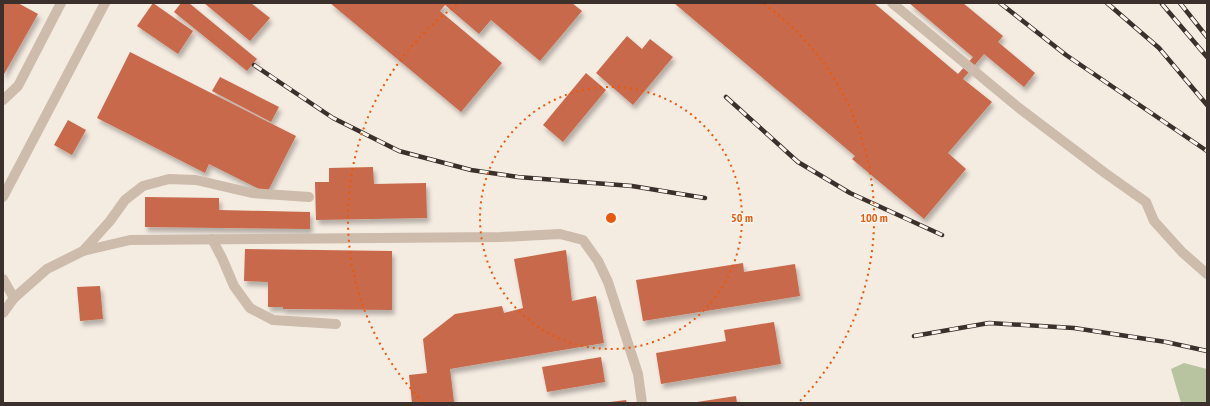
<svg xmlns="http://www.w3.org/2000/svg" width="1210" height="406" font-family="'PT Sans Narrow',sans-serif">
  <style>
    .green { fill: #b8c4a0 }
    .building { fill: #c8694b; filter: url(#shadow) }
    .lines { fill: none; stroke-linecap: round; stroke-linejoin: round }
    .minor { stroke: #cdbbac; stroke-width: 10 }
    .rail-casing { stroke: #3b302b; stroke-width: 4.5 }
    .rail { stroke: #fbf5ee; stroke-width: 3; stroke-dasharray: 9; stroke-linecap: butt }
    .ring { fill: none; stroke: #e8590c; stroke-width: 2; stroke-dasharray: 2 4 }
    .centre { fill: #e8590c; stroke: #fbf5ee; stroke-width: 2 }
    .ring-label { font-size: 12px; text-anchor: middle; font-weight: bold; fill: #e8590c; stroke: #fbf5ee; stroke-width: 3.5; stroke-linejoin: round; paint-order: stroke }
  </style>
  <defs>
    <filter id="shadow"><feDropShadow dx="2.5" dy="4.5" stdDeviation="2" flood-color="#0004"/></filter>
  </defs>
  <rect width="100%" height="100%" fill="#f4ebe1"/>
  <path class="green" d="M1184,363L1207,369V403H1181L1171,369Z"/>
  <g class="building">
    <path d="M3,3H18L38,14L3,76Z"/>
    <path d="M153,3L193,31L178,54L137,26Z"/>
    <path d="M181,3H189L257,59L247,71L174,12Z"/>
    <path d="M204,3H251L270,18L250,41Z"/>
    <path d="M330,3H572L582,11L540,61L491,20L479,34L445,5L440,11L502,63L461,112Z"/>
    <path d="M674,3H874L958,74L973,57L909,3H963L1003,36L998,42L1035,73L1024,87L984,54L963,79L992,102L948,153L966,169L924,219L852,159L855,156Z"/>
    <path d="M627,36L642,49L650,39L673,57L633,105L596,73Z"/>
    <path d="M130,52L296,136L267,193L209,164L205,173L97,118Z"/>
    <path d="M586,73L606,90L563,142L543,125Z"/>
    <path d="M220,77L279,107L271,122L212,91Z"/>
    <path d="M68,120L86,130L72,155L54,145Z"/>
    <path d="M373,167L374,184L426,183L427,218L316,220L315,182H329V168Z"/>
    <path d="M145,197L219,198V210L310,212V229L145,227Z"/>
    <path d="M245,249L392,251V310L283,309V307H268V282L244,281Z"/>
    <path d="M566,250L572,301L596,296L604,343L450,369L454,402L412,403L409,375L427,373L423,339L455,314L502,306L504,313L523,308L514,259Z"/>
    <path d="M743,263L744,272L795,264L800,296L643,321L636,280Z"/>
    <path d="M100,286L103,319L80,321L77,287Z"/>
    <path d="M774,322L781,364L661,384L656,353L726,341L724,330Z"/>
    <path d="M601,357L605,382L547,392L542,367Z"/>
    <path d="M736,396L737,403H697V402Z"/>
    <path d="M626,400L627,403H611L610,402Z"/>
  </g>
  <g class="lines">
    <g class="minor">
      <path d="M892,3L1019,108L1105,173L1146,202L1154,221L1182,252L1207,274"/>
      <path d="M3,100L18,86L61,3"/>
      <path d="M3,197L105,3"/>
      <path d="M212,239L222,258L234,286L250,308L273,320L336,324"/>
      <path d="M83,251L110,221L125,200L143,186L169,179L196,180L252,193L309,197"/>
      <path d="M3,279L14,298L3,313"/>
      <path d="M14,298L47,269L83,251L130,240L501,237L560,234L583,240L598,261L608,282L638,374L642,403"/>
    </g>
    <defs>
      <g id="rail">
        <path d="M1000,3L1066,55L1207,151"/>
        <path d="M1107,3L1159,48L1207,105"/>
        <path d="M1180,3L1207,37"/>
        <path d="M1162,4L1207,57"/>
        <path d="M254,65L333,118L399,151L471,170L518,177L632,186L705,198"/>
        <path d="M726,97L798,162L850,193L942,235"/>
        <path d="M914,336L989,323L1074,328L1166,342L1207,351"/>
      </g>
    </defs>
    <use href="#rail" class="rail-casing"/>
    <use href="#rail" class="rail"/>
  </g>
  <g class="ring">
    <circle cx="611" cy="218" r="131"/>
    <path d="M423 402A263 263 0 0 1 458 4M764 4A263 263 0 0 1 799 402"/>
  </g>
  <circle cx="611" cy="218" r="6" class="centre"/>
  <g class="ring-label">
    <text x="742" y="222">50 m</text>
    <text x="874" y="222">100 m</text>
  </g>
  <rect width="1210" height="406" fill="none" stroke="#3b302b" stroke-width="8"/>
</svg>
